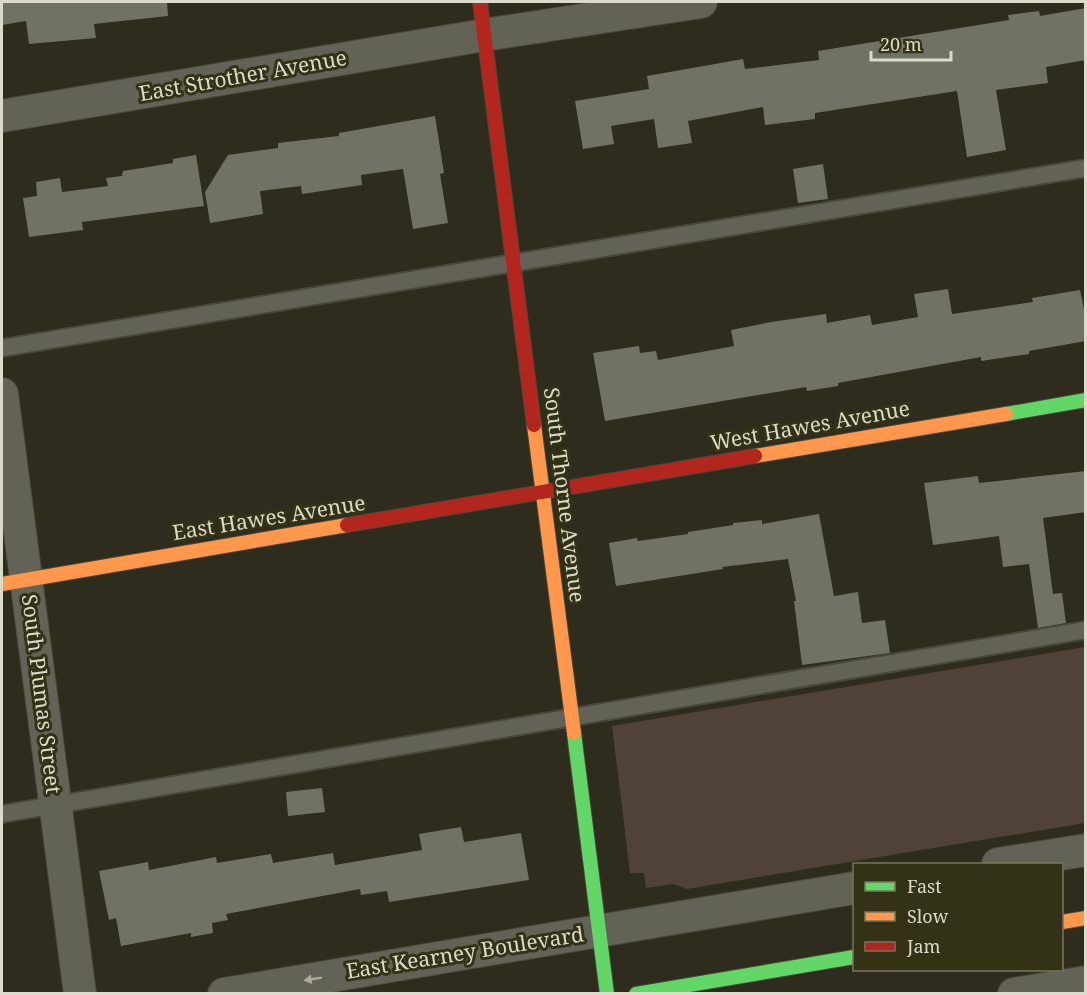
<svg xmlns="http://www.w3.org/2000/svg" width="1087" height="995" font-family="'Noto Serif',serif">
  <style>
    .green { fill: #514237 }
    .building { fill: #6f7265 }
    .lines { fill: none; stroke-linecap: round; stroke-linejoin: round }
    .lane-casing { stroke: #49483b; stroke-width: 20 }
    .street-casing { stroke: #49483b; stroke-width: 34 }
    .fast-casing { stroke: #49483b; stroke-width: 16 }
    .slow-casing { stroke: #49483b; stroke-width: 16 }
    .jam-casing { stroke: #49483b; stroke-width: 16 }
    .lane { stroke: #636257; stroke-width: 16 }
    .street { stroke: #636257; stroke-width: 32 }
    .fast { stroke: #63d668; stroke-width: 14 }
    .slow { stroke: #ff974d; stroke-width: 14 }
    .jam { stroke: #b3261e; stroke-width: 14 }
    .oneway { fill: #acab9d }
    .labels { text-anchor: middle; stroke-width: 6; stroke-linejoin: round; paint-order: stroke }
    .street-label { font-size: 21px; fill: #dcdbcb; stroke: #343216 }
  </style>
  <rect width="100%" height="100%" fill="#2d2c1d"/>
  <path class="green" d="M1085,647V823L687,889L674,884L646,888L644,873H630L612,726Z"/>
  <g class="building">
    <path d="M2,2H167L168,16L94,24L96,38L29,44L26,21L2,25Z"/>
    <path d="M1086,8V60L1046,67L1048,83L996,90L1006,150L967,157L957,91L815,113V119L765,125L763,107L688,121L692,143L658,148L654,119L611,126L614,144L583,149L575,101L649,89L647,76L743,59L745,69L819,60L818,51L1009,20L1008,15L1039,11L1040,16Z"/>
    <path d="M435,116L444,173L440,174L448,223L413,229L403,169L361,175L362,185L302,194L301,186L260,191L263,214L210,223L205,192L228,155L278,148V143L339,136V133Z"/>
    <path d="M196,155L204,206L82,222L83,230L29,237L23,198L37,196L36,182L60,178L62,192L108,186L106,178L122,176L123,171L173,163V159Z"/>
    <path d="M823,164L828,199L798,203L793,169Z"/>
    <path d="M948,289L952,314L1033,302L1032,298L1080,290L1086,319V341L1029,351V354L981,361V357L838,383V386L807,391L806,387L605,421L593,353L639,346L640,353L656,351L658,360L734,346L731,330L771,322L826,314L827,323L870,315L872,325L918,317L914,294Z"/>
    <path d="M1086,471V512L1043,518L1053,594L1062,593L1066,623L1038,628L1029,564L1003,567L999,536L933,545L924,483L978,476L979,483Z"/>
    <path d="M819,514L834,596L858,592L862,623L885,620L890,653L802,665L794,601H796L788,559L722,567L723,569L616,586L609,543L637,538L638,541L688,534V532L733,525V523L762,520V524Z"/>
    <path d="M322,788L325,812L288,816L286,792Z"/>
    <path d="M461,827L464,842L521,833L529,880L389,902L387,891L361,895L360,889L226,914L228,920L212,923L213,933L191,937V933L121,946L116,918L109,920L99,871L148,862L149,870L216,857L217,863L271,854L273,863L333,853L335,865L422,850L419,834Z"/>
  </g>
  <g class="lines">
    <defs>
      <g id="lane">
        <path d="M2,348L1086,168"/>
        <path d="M2,814L1086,630"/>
      </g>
      <g id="street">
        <path d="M2,116L484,35L701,2"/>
        <path d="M2,394L80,994"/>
        <path d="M998,864L1086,850"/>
        <path d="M224,994L854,888"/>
        <path d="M1014,994L1086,982"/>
      </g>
      <g id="fast">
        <path d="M1006,414L1086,400"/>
        <path d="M574,733L607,994"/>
        <path d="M636,994L854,957"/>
      </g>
      <g id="slow">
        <path d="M534,425L574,733"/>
        <path d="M755,456L1006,414"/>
        <path d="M2,584L347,525"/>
        <path d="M1062,922L1086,918"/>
      </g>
      <g id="jam">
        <path d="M480,2L534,425"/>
        <path d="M347,525L755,456"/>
      </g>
    </defs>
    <use href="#lane" class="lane-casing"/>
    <use href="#street" class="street-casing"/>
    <use href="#fast" class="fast-casing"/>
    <use href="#slow" class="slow-casing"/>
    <use href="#jam" class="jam-casing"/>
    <use href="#lane" class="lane"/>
    <use href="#street" class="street"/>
    <use href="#fast" class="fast"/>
    <use href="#slow" class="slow"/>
    <use href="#jam" class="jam"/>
  </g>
  <defs><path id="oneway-solid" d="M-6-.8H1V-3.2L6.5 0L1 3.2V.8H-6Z" transform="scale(1.5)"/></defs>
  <use class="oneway" href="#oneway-solid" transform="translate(313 979) rotate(171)"/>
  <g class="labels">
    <g class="street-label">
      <text transform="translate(243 76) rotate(-10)" y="7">East Strother Avenue</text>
      <text transform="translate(810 426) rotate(-10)" y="7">West Hawes Avenue</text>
      <text transform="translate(564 495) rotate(83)" y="7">South Thorne Avenue</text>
      <text transform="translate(269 518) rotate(-9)" y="7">East Hawes Avenue</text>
      <text transform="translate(41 694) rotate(83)" y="7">South Plumas Street</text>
      <text transform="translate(465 953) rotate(-9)" y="7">East Kearney Boulevard</text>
    </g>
  </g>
  <rect width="1087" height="995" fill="none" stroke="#dcdbcb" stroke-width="6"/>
  <rect x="853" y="863" width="210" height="108" fill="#343216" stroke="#77765e" stroke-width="1.5"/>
  <rect x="865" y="882" width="30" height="9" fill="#63d668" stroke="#77765e" stroke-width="1.5"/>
  <text x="907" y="893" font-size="18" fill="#dcdbcb">Fast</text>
  <rect x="865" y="912" width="30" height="9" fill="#ff974d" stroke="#77765e" stroke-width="1.5"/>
  <text x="907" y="923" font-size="18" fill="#dcdbcb">Slow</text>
  <rect x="865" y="942" width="30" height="9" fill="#b3261e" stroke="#77765e" stroke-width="1.5"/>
  <text x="907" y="953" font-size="18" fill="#dcdbcb">Jam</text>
  <path d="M871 51v9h80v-9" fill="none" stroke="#dcdbcb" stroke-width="3"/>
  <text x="880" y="51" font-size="18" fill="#dcdbcb" stroke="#343216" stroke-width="4.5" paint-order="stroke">20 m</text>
</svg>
